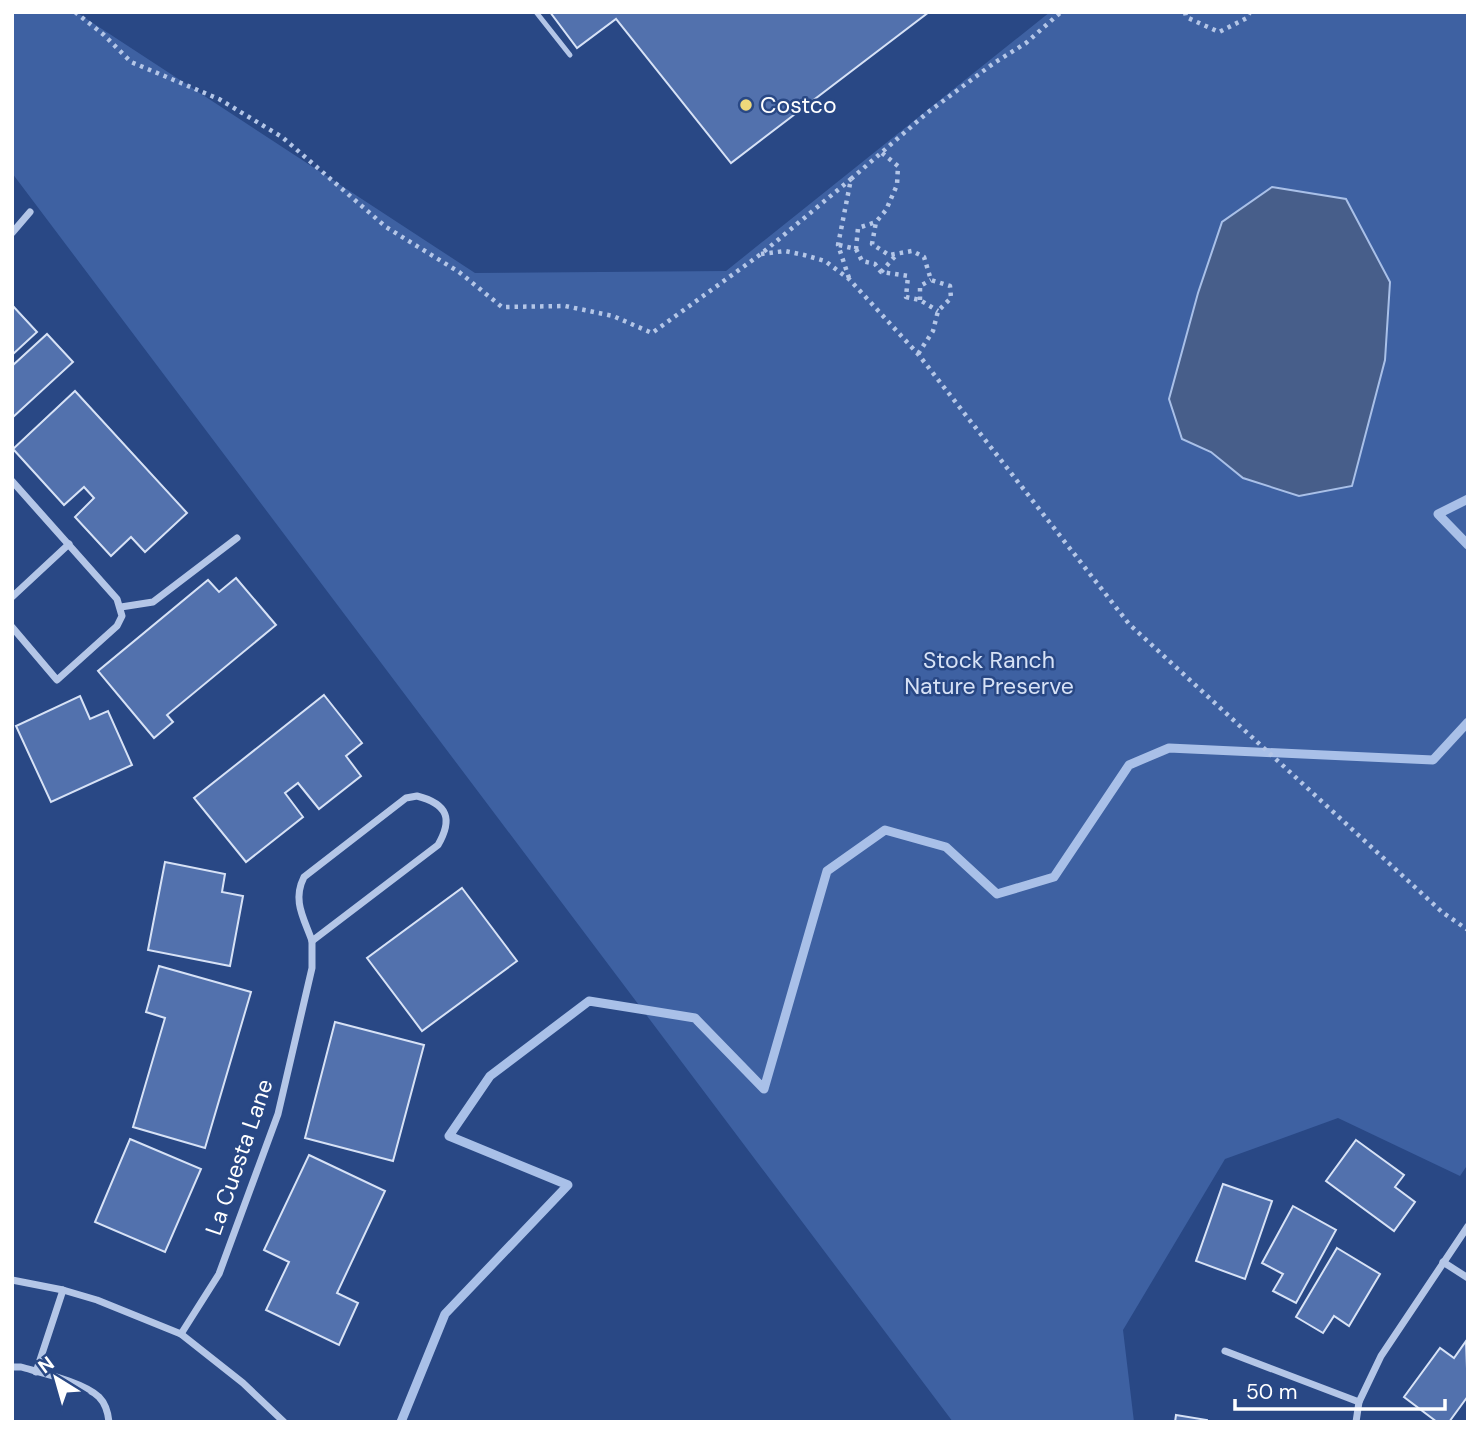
<svg xmlns="http://www.w3.org/2000/svg" width="1480" height="1434" font-family="'DM Sans',sans-serif">
  <style>
    .green { fill: #3e61a2 }
    .water { fill: #475e8a; stroke: #a9c0e8; stroke-width: 2 }
    .lines { fill: none; stroke-linecap: round; stroke-linejoin: round }
    .stream { stroke: #a9c0e8; stroke-width: 9 }
    .building { fill: #5271ad; stroke: #d7e2f6; stroke-width: 2 }
    .path { stroke: #b4c6e7; stroke-width: 4.5; stroke-dasharray: 3.5 5; stroke-linecap: butt }
    .service { stroke: #b4c6e7; stroke-width: 5 }
    .minor { stroke: #b4c6e7; stroke-width: 7 }
    .poi-dot { fill: #efd87b; stroke: #294885; stroke-width: 2.5 }
    .labels { text-anchor: middle; stroke-width: 5; stroke-linejoin: round; paint-order: stroke }
    .poi-label { font-size: 23px; fill: #fff; stroke: #294885; text-anchor: start }
    .park-label { font-size: 23px; fill: #d7e2f6; stroke: #294885 }
    .street-label { font-size: 23px; fill: #fff; stroke: #294885 }
  </style>
  <rect width="100%" height="100%" fill="#294885"/>
  <path class="green" d="M12,12H76L475,273L726,271L1050,12H1468V1164L1460,1176L1338,1118L1225,1159L1123,1330L1134,1422H953L12,173Z"/>
  <path class="water" d="M1272,187L1346,199L1390,282L1385,360L1352,486L1299,496L1243,478L1211,452L1182,439L1169,399L1198,293L1222,222Z"/>
  <g class="lines">
    <g class="stream">
      <path d="M1468,499L1438,514L1468,545"/>
      <path d="M401,1422L445,1314L568,1185L449,1136L490,1076L589,1001L695,1018L764,1089L827,871L885,830L946,847L997,894L1054,877L1129,765L1169,748L1433,760L1468,722"/>
    </g>
  </g>
  <g class="building">
    <path d="M550,12H929L731,163L616,19L577,48Z"/>
    <path d="M12,305L37,332L12,355Z"/>
    <path d="M47,334L73,362L12,418V366Z"/>
    <path d="M75,391L187,513L145,552L131,537L111,556L75,517L94,498L84,487L64,505L13,449Z"/>
    <path d="M236,578L276,625L167,715L173,722L154,738L98,671L208,580L219,592Z"/>
    <path d="M324,695L362,743L346,756L361,776L319,809L298,783L285,793L303,817L246,862L194,798Z"/>
    <path d="M80,696L90,719L108,711L132,765L51,802L16,726Z"/>
    <path d="M165,862L225,874L222,892L243,896L230,966L148,950Z"/>
    <path d="M462,888L517,961L422,1031L367,958Z"/>
    <path d="M159,966L251,992L205,1148L133,1127L165,1018L146,1012Z"/>
    <path d="M335,1022L424,1045L393,1161L305,1138Z"/>
    <path d="M130,1139L201,1169L165,1252L95,1222Z"/>
    <path d="M1356,1140L1404,1175L1395,1187L1415,1202L1394,1231L1326,1181Z"/>
    <path d="M309,1155L385,1191L337,1293L358,1303L339,1345L266,1310L289,1262L264,1250Z"/>
    <path d="M1223,1184L1272,1201L1245,1279L1196,1261Z"/>
    <path d="M1293,1206L1336,1230L1296,1303L1273,1291L1283,1274L1262,1263Z"/>
    <path d="M1337,1248L1380,1274L1349,1326L1334,1316L1323,1333L1296,1317Z"/>
    <path d="M1466,1341L1468,1396L1449,1422H1437L1404,1397L1440,1348L1454,1358Z"/>
    <path d="M1176,1415L1207,1420V1422H1175Z"/>
  </g>
  <g class="lines">
    <g class="path">
      <path d="M75,12L104,35L131,62L219,99L282,137L386,227L459,272L502,307L565,306L613,316L652,333L761,254L851,179"/>
      <path d="M1185,12L1186,17L1219,32L1247,18L1250,12"/>
      <path d="M882,153L898,166L897,185L886,210L876,222L872,244L889,255L912,251L924,257L931,280L950,286L951,298L938,311L933,331L918,354"/>
      <path d="M839,245L856,249L858,228L876,222"/>
      <path d="M856,249L862,261L875,264L881,272L908,276L906,297L920,300L938,311"/>
      <path d="M761,254L785,251L804,255L825,261L849,279L918,354L1129,624L1442,912L1468,930"/>
      <path d="M881,272L898,253"/>
      <path d="M849,278L838,245L851,179L927,113L994,63L1026,43L1061,12"/>
      <path d="M920,300V286L931,280"/>
    </g>
    <path class="service" d="M536,12L570,55"/>
    <g class="minor">
      <path d="M12,233L30,212"/>
      <path d="M12,481L117,599L122,616L117,626L57,680L12,627"/>
      <path d="M12,597L69,544"/>
      <path d="M121,607L153,602L237,538"/>
      <path d="M417,796C448,804 453,819 438,845L312,941C304,918 292,901 304,877L406,798Z"/>
      <path d="M1443,1262L1468,1278"/>
      <path d="M12,1280L63,1290L97,1300L181,1334L243,1383L284,1422"/>
      <path d="M181,1334L219,1274L278,1114L312,968V941"/>
      <path d="M1225,1351L1359,1402"/>
      <path d="M12,1367H21C42,1373 83,1382 99,1397C106,1404 108,1412 109,1422"/>
      <path d="M36,1372L63,1290"/>
      <path d="M1356,1422L1359,1402L1381,1356L1468,1226"/>
    </g>
  </g>
  <circle class="poi-dot" cx="746" cy="105" r="7"/>
  <g class="labels">
    <g class="poi-label">
      <text x="760" y="113">Costco</text>
    </g>
    <g class="park-label">
      <text x="989" y="668">Stock Ranch<tspan x="989" dy="26">Nature Preserve</tspan></text>
    </g>
    <g class="street-label">
      <text transform="translate(239 1157) rotate(-71)" y="8">La Cuesta Lane</text>
    </g>
  </g>
  <rect width="1480" height="1434" fill="none" stroke="#ffffff" stroke-width="28"/>
  <g transform="translate(56 1378) rotate(323)" stroke="#294885" stroke-width="5" paint-order="stroke">
  <path d="M0-5L12 26L0 18L-12 26Z" fill="#ffffff"/>
  <text y="-10" font-size="19" font-weight="bold" text-anchor="middle" fill="#ffffff">N</text>
  </g>
  <path d="M1235 1399v10h210v-10" fill="none" stroke="#ffffff" stroke-width="3.5"/>
  <text x="1246" y="1399" font-size="21" fill="#ffffff" stroke="#294885" stroke-width="5" paint-order="stroke">50 m</text>
</svg>
